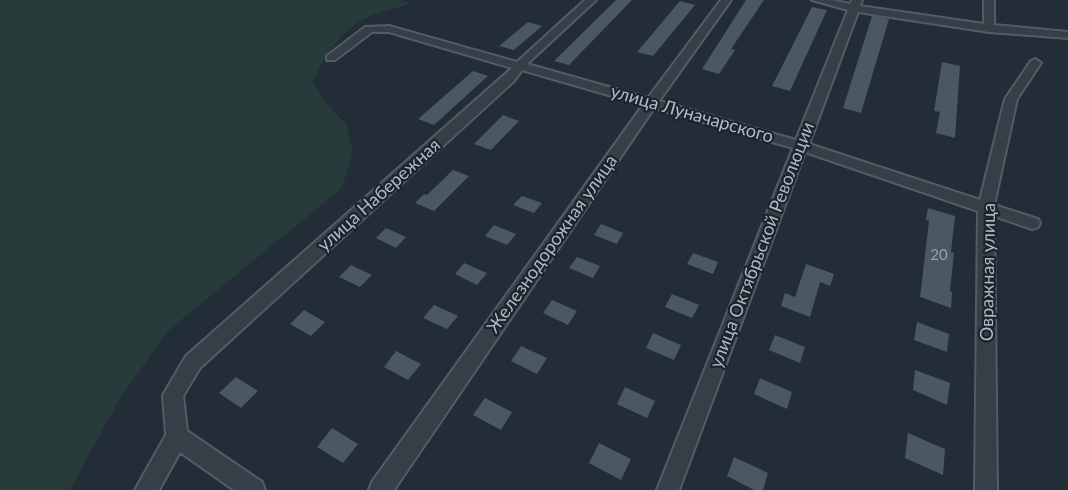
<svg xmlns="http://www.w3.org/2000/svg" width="1068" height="490" font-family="Lato,sans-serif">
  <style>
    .green { fill: #273b3a }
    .building { fill: #4b5762 }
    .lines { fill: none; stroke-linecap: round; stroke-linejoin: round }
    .minor-casing { stroke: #535c65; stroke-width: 4 }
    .minor { fill: #363e47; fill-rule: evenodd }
    .labels { text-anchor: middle; stroke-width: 4.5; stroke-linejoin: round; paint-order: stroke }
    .number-label { font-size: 15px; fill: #97a0ac }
    .street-label { font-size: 18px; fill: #b0b9c4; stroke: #1b232c }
  </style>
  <rect width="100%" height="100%" fill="#222d37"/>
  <path class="green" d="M0,0H401L411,3C396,9 377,12 362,20C340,33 323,58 313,82L325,102L347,125L353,152L342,188L169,330L120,398L70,490H0Z"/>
  <g class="building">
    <path d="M616,0H632L569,65L554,61Z"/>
    <path d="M746,0H764L731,49L735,50L719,74L702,69Z"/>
    <path d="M680,1L695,5L653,56L637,52Z"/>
    <path d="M812,7L827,10L790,91L772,86Z"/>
    <path d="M872,16L889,19L861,113L843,108Z"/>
    <path d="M528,22L542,26L514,50L499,46Z"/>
    <path d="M942,62L960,66L955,138L936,133L940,112L934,111Z"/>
    <path d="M473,71L488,76L434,125L418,119Z"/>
    <path d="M503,115L519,121L491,150L474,144Z"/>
    <path d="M453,170L469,176L434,211L415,203L424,194L427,195Z"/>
    <path d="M522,196L542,203L534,213L513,205Z"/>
    <path d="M928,208L955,216L951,252L954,253L950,291L952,292L951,308L920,297L929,221L926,220Z"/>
    <path d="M601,224L623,233L617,244L594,235Z"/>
    <path d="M494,225L516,234L507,245L485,236Z"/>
    <path d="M386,228L406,237L396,248L376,238Z"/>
    <path d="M693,253L718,262L713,274L687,264Z"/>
    <path d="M577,257L600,266L593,278L569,268Z"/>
    <path d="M464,263L487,273L477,285L455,274Z"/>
    <path d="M806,264L834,274L830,286L820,282L810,317L781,306L785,293L795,297Z"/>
    <path d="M351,265L372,275L360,287L339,277Z"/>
    <path d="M672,294L699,305L692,318L665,307Z"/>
    <path d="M552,300L577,311L568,325L543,313Z"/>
    <path d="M434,305L458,316L447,329L423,318Z"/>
    <path d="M304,310L325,322L311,336L290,324Z"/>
    <path d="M917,322L949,334L947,352L914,340Z"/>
    <path d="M653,333L681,345L674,360L646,348Z"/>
    <path d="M775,335L805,347L800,363L769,350Z"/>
    <path d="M521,346L547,358L537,374L511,361Z"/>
    <path d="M396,351L421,364L408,380L384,367Z"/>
    <path d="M915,370L950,383L947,405L913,390Z"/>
    <path d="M236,377L258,391L241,408L219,393Z"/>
    <path d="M760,378L792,392L787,409L754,394Z"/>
    <path d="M625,387L655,401L647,418L617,404Z"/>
    <path d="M485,398L512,412L501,430L473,415Z"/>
    <path d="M332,428L358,444L343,463L317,447Z"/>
    <path d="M908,433L945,449L943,475L905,458Z"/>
    <path d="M599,443L631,459L621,480L589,463Z"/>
    <path d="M734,457L768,473L763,490H754L727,476Z"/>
  </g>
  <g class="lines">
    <defs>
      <path id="minor" d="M585,0H596L527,64L648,98L721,0H731L659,101L796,140L848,10L812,0H831L850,4L852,0H862L860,6L984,24V0H994V25L1068,32V38L989,32L858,12L809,144L980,200L1005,99L1031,61L1035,59L1041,63L1017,99L994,205L1038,219L1040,223L1038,227L1032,229L994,216L997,490H975L978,211L805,152L679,490H657L793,148L654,108L394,490H369L372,482L643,105L522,70L514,81L200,368L183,396L187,431L262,482L265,490H234L180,452L159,490H135L166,435L163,395L186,356L512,68L389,32H372L335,60H327V56L365,27L389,26L517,62Z"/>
    </defs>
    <use href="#minor" class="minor-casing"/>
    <use href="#minor" class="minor"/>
  </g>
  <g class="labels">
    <g class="number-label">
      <text x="939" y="260">20</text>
    </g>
    <g class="street-label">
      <text transform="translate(692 114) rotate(16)" y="6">улица Луначарского</text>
      <text transform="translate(379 195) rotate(-42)" y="6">улица Набережная</text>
      <text transform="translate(552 244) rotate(-55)" y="6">Железнодорожная улица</text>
      <text transform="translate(762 245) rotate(-69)" y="6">улица Октябрьской Революции</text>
      <text transform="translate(988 272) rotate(-89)" y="6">Овражная улица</text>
    </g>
  </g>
</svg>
